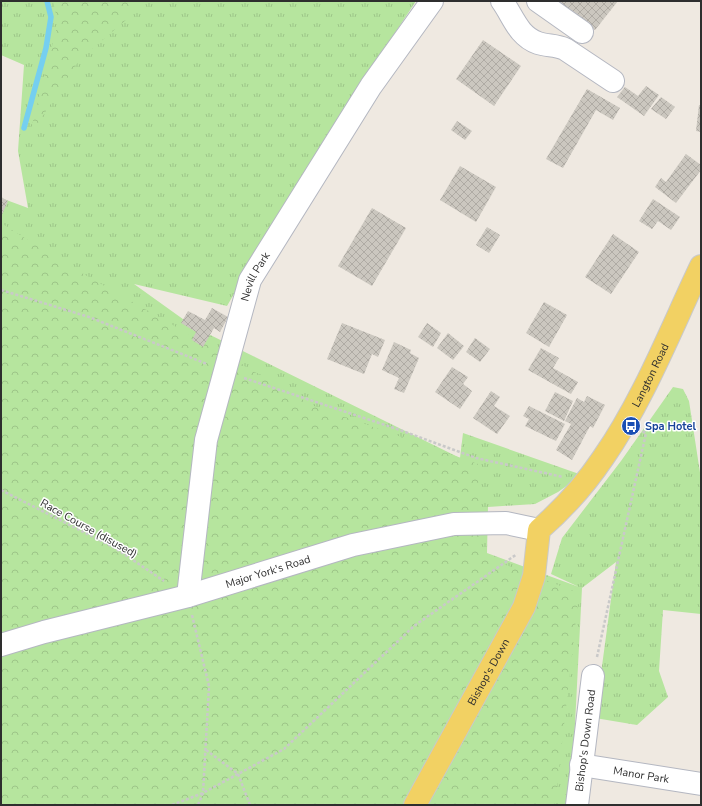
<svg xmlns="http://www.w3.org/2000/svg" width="702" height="806" font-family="'Nunito Sans',sans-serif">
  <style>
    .grass { fill: url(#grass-tufts) }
    .forest { fill: url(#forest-crowns) }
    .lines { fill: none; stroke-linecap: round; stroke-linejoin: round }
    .stream { stroke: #75cff0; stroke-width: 5.5 }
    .building { fill: url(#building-cross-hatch) }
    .minor-casing { stroke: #b4b7c1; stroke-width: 24 }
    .major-casing { stroke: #c9c9c9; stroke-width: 24 }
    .path { stroke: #c9c9c9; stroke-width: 2.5; stroke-dasharray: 3 2; stroke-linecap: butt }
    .minor { stroke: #fff; stroke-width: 22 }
    .major { stroke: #f2d163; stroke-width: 22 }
    .labels { text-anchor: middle; stroke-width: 3; stroke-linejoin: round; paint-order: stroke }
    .street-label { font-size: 11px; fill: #2e2e2e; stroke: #fff }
    .transit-label { font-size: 11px; font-weight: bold; fill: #164399; stroke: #fff; text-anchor: start }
  </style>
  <defs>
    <pattern id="grass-tufts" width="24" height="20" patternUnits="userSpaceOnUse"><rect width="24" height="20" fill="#b6e59e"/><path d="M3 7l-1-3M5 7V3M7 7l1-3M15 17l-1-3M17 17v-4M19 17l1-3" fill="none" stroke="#9dc588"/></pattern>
    <pattern id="forest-crowns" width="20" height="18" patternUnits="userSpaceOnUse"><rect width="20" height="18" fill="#b6e59e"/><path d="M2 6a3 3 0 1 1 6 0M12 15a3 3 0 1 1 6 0" fill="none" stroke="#9dc588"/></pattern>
    <pattern id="building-cross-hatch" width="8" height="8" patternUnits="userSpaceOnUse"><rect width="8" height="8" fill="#cbc7bf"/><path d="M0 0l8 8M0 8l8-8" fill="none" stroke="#afaba4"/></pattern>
  </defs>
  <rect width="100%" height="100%" fill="#efe9e1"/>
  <path class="grass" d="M1,1H416L309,164L227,306L134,284L194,327L460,458L463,433L582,475L558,492L535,504L488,507L487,553L579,587L551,574L562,538L621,461L673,387L683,389L689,401L701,479V614L663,610L659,671L668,697L637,725L595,718L616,562L582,588L573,763L568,805H1V198L28,208L18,151L24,65L1,55Z"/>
  <g class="forest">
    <path d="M53,1H134L126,20L80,59L29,137L58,23Z"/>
    <path d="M1,223L61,261L314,406L478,464L480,555L579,593L555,805H1Z"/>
  </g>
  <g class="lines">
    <path class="stream" d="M24,128L46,48L51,17L47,1"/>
  </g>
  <g class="building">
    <path d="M557,1H618L595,30Z"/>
    <path d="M483,40L521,66L494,106L456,79Z"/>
    <path d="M646,86L659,95L644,116L617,97L625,87L638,96Z"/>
    <path d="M587,89L620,108L613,120L596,110L563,168L546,159Z"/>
    <path d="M661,97L675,107L666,119L651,109Z"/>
    <path d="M699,105H701V132L696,131Z"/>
    <path d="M457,121L472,131L465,140L451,130Z"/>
    <path d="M686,154L701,165V170L676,203L655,187L661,178L666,182Z"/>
    <path d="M460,166L496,187L476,222L440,200Z"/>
    <path d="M1,197L8,201L1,217Z"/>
    <path d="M653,199L680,217L671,230L658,221L652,229L639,221Z"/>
    <path d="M372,208L406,228L372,286L338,266Z"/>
    <path d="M487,227L500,235L489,253L476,245Z"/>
    <path d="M613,234L639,252L611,294L585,277Z"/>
    <path d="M544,302L567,315L549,347L526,333Z"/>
    <path d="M212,308L228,317L220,332L214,328L203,347L192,340L196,332L181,323L188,311L205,320Z"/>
    <path d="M342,323L385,340L378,357L372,354L364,374L327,359Z"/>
    <path d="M427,323L441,333L433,347L418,337Z"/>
    <path d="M448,333L464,346L453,360L437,348Z"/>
    <path d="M475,338L490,349L480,362L466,352Z"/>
    <path d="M394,342L411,350L410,353L419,358L404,393L394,389L399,378L382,370Z"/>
    <path d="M541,348L559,358L553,368L578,382L571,394L528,370Z"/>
    <path d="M452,367L468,377L463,384L472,391L460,409L435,392Z"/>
    <path d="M491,391L500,397L494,406L510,416L497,434L473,418Z"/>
    <path d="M555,392L573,401L564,421L545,411Z"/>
    <path d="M587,396L605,405L593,428L590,426L572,460L556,450L571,424L565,421L577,398L584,402Z"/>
    <path d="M529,406L565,424L556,441L525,426L529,419L523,416Z"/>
  </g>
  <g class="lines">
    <defs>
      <g id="minor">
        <path d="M502,1C513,16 518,36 538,43C547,46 556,45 565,49L613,81"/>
        <path d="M538,1L582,32"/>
        <path id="s1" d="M188,596L206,440L250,280L371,86L432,1"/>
        <path id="s2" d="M1,645L44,632L188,596L353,545L454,524L506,523L539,530"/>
        <path id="s3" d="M581,765L701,784"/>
        <path id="s4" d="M577,805L593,676"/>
      </g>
      <g id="major">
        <path id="s5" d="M415,805L524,607L534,576L539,530C563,509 585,485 603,458C643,401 671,329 701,266"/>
      </g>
    </defs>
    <use href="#minor" class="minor-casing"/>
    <use href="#major" class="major-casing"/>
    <g class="path">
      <path d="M1,290L89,317L207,364"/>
      <path d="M244,378L400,430L476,458L563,477"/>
      <path d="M1,490L115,548L164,581"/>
      <path d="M192,615L209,686L203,793L198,805"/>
      <path d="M597,657L646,433L642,431"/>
      <path d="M206,750L238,774L250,805"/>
      <path d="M172,805L203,793L284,749L414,626L517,554"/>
    </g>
    <use href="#minor" class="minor"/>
    <use href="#major" class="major"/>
  </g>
  <defs>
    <symbol id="bus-disc" viewBox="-11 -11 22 22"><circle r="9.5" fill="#1a4fb4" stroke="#fff"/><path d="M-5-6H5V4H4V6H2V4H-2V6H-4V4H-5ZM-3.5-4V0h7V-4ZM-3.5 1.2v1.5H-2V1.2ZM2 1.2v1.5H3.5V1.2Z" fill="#fff"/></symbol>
  </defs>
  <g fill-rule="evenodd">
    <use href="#bus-disc" x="620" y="415" width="22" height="22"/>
  </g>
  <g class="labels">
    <g class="street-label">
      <text dy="4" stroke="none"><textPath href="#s1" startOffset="328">Nevill Park</textPath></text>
      <text dy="4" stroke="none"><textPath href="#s5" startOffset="497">Langton Road</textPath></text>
      <text transform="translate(89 528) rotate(29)" y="4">Race Course (disused)</text>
      <text dy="4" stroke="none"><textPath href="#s2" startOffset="277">Major York's Road</textPath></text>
      <text dy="4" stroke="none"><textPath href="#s5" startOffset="152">Bishop's Down</textPath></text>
      <text dy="4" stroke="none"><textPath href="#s4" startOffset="65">Bishop's Down Road</textPath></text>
      <text dy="4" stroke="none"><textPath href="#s3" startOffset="61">Manor Park</textPath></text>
    </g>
    <g class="transit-label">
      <text x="645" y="430">Spa Hotel</text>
    </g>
  </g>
  <rect width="702" height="806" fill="none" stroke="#2e2e2e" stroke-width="4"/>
</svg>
